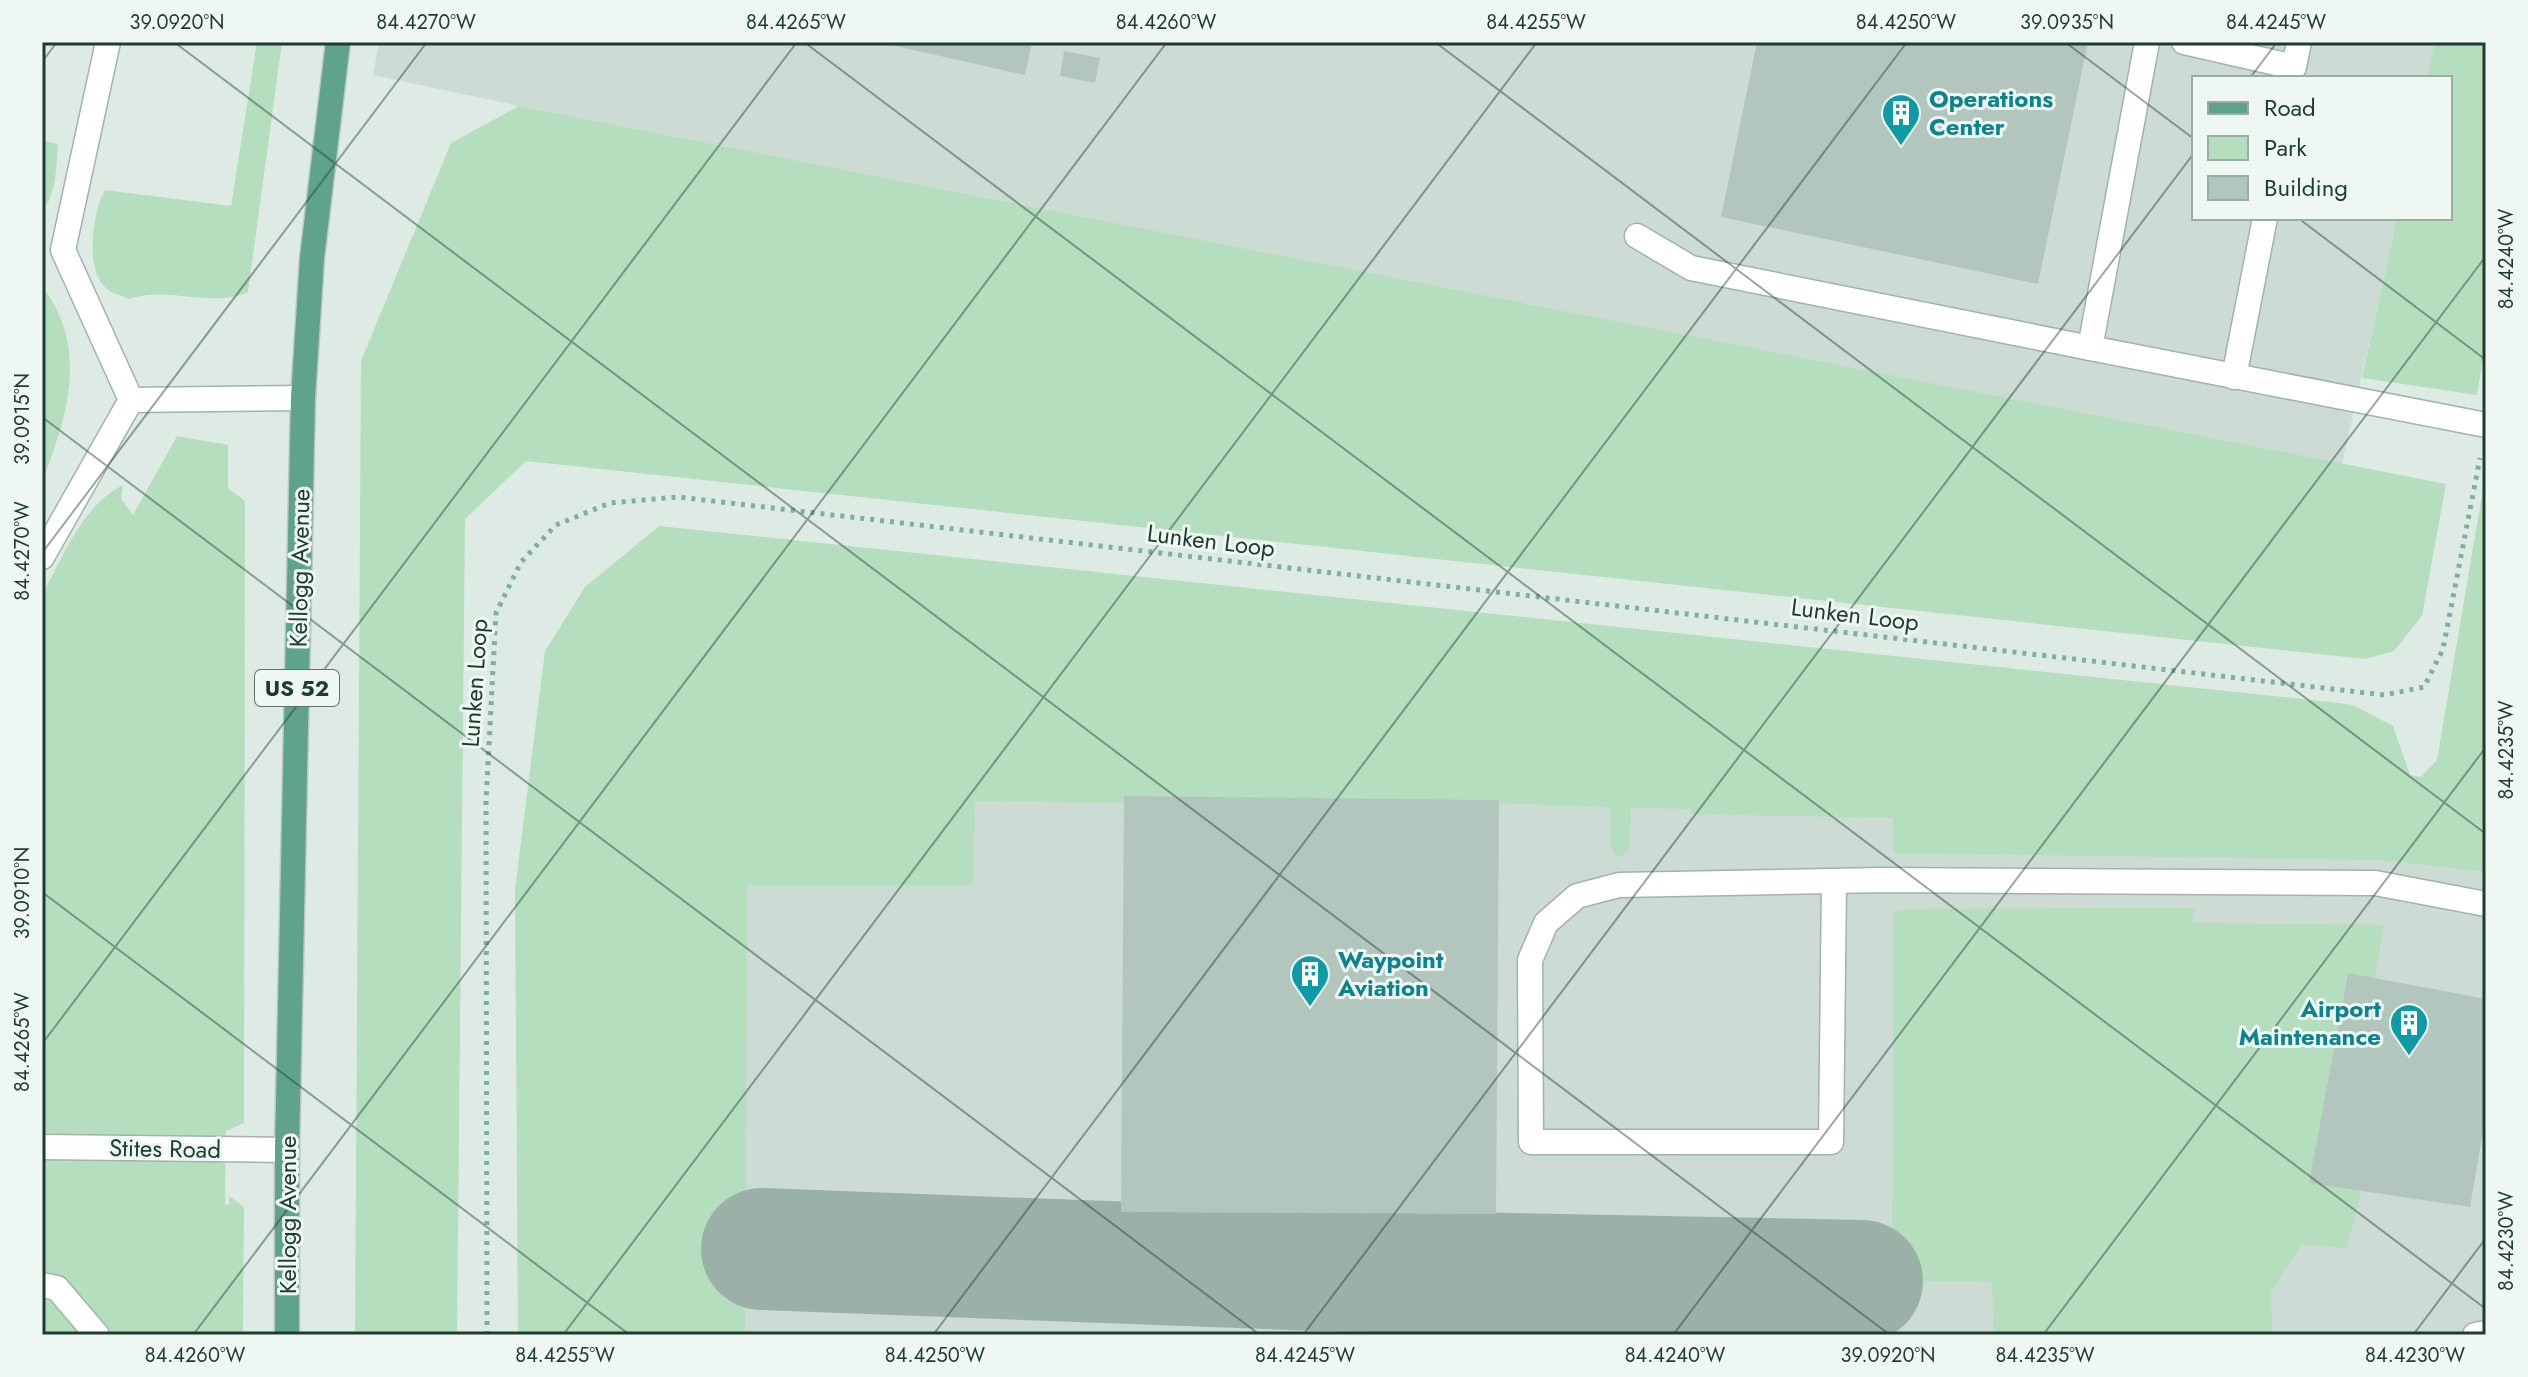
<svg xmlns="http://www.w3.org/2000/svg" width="2528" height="1377" font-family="Jost,sans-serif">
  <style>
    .built { fill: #ccdbd3 }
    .green { fill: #b5debe }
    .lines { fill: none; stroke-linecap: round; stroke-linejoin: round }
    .taxiway { stroke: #9bb1a8; stroke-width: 122 }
    .building { fill: #b3c6bd }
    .minor-casing { stroke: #a1b3ab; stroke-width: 27 }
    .major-casing { stroke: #c0c8c6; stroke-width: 27 }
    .path { stroke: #7cb19d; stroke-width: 5; stroke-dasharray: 4 6; stroke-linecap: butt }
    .minor { stroke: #fff; stroke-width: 24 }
    .major { stroke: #5fa38e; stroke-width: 24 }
    .ticks { fill: none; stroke: #1e3b32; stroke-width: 2; stroke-opacity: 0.45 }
    .labels { text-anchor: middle; stroke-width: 6; stroke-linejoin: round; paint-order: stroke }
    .shield { fill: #eef7f2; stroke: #5c736c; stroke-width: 2 }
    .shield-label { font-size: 22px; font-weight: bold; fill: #1e3b32 }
    .culture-label { font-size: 24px; font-weight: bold; fill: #0d838f; stroke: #eef7f2; text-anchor: start }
    .street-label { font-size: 24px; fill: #1e3b32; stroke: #eef7f2 }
    .neatline { fill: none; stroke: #1e3b32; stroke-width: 3 }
    .ticks-label { font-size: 20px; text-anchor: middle; fill: #1e3b32 }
  </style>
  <rect width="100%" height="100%" fill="#deebe4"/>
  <g class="built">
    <path d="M379,42H2435L2427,78H2194V218H2397L2342,464L519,106L373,75Z"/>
    <path d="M704,740L2486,821V1335H701Z"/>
  </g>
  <g class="green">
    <path d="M257,42H282L248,292C210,309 168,285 129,299C122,296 111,293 106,288C84,269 93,212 105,190L231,206Z"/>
    <path d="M2435,42H2486V340L2477,395L2362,378L2397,218H2450V78H2427Z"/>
    <path d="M519,106L2446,484L2422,616L2394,651L2365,659L526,461L465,519L457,1335H355L361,361L451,143Z"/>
    <path d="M42,140L58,144C56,167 57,193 42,212Z"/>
    <path d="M42,286C90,349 67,416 42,482Z"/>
    <path d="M177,436L228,445V488L245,501L244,1123L226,1131L225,1204L229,1205V1196L244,1207L243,1335H42V595C64,555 82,506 123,485L121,499L133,515Z"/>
    <path d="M2486,471V872L2382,860L1894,853L1893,818L1692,814L1691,809L1631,808L1629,848L1623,856L1616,855L1610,847V807L1499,803L1498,800L1125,796L1124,803L975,801L973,885H747L745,1335H518L515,890L545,651L585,587L659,526L2330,702L2353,705L2393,726L2410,775L2421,777L2437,760Z"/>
    <path d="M2194,908L2193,923L2384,925L2375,979L2347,974L2310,1182L2361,1191L2347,1248L2301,1245L2271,1292L2272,1335H1994L1992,1282L1892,1281L1894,912L1905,909Z"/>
  </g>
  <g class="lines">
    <path class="taxiway" d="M762,1249L1317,1270L1862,1281"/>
  </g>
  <g class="building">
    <path d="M878,42H1032L1025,75Z"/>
    <path d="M1757,42H2088L2038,284L1721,217Z"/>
    <path d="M1064,51L1100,58L1095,83L1060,76Z"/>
    <path d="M1124,796L1499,800L1496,1214L1121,1212Z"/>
    <path d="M2348,973L2486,999V1114L2470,1207L2309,1183Z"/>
  </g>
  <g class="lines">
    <defs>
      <g id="minor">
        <path d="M108,42L63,250L131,400"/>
        <path d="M2184,42L2294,67L2299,42"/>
        <path d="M1637,236L1691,268L2090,348L2147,42"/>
        <path d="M2090,348L2486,425"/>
        <path d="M2234,377L2265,218"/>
        <path d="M42,557L131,400L303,398"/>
        <path d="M1834,881L1831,1142H1531L1530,960L1546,923L1577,896L1619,885L1883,880L2375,883L2486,904"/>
        <path d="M42,1147L287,1150"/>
        <path d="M42,1285L57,1288L97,1335"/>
        <path d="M2475,1335L2486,1333"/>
      </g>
      <path id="major" d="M287,1335V1150L303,398L312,258L338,42"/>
    </defs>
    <use href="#minor" class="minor-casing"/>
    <use href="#major" class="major-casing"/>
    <path class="path" d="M487,1335L486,801L496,613L521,562L556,525L610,503L678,497L2384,695L2424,687L2443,649L2480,458"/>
    <use href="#minor" class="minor"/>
    <use href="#major" class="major"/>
  </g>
  <path class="ticks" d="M174,42L1890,1335M804,42L2486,1309M1435,42L2486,834M2065,42L2194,139M42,62L57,42M2250,78L2277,42M2298,218L2486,360M42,417L1260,1335M42,553L427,42M42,892L630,1335M42,1044L797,42M193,1335L1167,42M563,1335L1537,42M933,1335L1907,42M1303,1335L2194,153M1673,1335L2486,256M2043,1335L2486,747M2413,1335L2486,1238"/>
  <defs>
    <symbol id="building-pin" viewBox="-11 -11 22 30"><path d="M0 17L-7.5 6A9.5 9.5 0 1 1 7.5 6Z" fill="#0f9aa8" stroke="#eef7f2"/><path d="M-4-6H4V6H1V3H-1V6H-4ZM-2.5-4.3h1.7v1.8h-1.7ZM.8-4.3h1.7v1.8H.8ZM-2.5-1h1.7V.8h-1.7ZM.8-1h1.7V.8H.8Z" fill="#fff"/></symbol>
  </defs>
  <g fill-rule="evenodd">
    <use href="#building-pin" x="1879" y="91" width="44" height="60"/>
    <use href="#building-pin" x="1288" y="952" width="44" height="60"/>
    <use href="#building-pin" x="2387" y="1001" width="44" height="60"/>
  </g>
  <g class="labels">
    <rect class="shield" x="255" y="670" width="84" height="36" rx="6"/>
    <g class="shield-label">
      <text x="297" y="696">US 52</text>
    </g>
    <g class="culture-label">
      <text x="1929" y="107">Operations<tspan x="1929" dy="28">Center</tspan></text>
      <text x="1338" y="968">Waypoint<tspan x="1338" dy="28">Aviation</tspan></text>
      <text x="2381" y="1017" text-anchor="end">Airport<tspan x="2381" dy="28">Maintenance</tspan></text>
    </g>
    <g class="street-label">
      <text transform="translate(1211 541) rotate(7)" y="8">Lunken Loop</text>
      <text transform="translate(300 568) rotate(-89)" y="8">Kellogg Avenue</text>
      <text transform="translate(1855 615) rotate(7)" y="8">Lunken Loop</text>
      <text transform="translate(475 683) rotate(-86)" y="8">Lunken Loop</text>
      <text transform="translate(165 1149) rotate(1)" y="8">Stites Road</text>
      <text transform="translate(288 1215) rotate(-90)" y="8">Kellogg Avenue</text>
    </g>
  </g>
  <rect width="2528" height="1377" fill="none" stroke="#eef7f2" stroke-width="88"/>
  <rect x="2192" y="76" width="260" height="144" fill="#eef7f2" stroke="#9baca5" stroke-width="2"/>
  <rect x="2208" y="102" width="40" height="12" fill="#5fa38e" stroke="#9baca5" stroke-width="2"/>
  <text x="2264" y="116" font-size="24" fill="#1e3b32">Road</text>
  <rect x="2208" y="136" width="40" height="24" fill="#b5debe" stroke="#9baca5" stroke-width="2"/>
  <text x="2264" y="156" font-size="24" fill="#1e3b32">Park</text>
  <rect x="2208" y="176" width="40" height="24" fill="#b3c6bd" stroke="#9baca5" stroke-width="2"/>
  <text x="2264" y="196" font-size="24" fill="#1e3b32">Building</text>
  <rect x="44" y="44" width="2440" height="1289" class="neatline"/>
  <g class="ticks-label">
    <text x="177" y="29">39.0920°N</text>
    <text x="426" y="29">84.4270°W</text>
    <text x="796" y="29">84.4265°W</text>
    <text x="1166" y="29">84.4260°W</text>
    <text x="1536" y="29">84.4255°W</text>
    <text x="1906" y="29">84.4250°W</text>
    <text x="2067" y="29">39.0935°N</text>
    <text x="2276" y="29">84.4245°W</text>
    <text transform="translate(2506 259) rotate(-90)" y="7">84.4240°W</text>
    <text transform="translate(22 419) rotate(-90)" y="7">39.0915°N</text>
    <text transform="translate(22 551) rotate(-90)" y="7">84.4270°W</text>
    <text transform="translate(2506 750) rotate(-90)" y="7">84.4235°W</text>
    <text transform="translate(22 893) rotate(-90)" y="7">39.0910°N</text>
    <text transform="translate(22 1042) rotate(-90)" y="7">84.4265°W</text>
    <text transform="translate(2506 1241) rotate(-90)" y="7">84.4230°W</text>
    <text x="195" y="1362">84.4260°W</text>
    <text x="565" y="1362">84.4255°W</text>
    <text x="935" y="1362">84.4250°W</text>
    <text x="1305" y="1362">84.4245°W</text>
    <text x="1675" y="1362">84.4240°W</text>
    <text x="1888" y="1362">39.0920°N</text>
    <text x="2045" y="1362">84.4235°W</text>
    <text x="2415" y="1362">84.4230°W</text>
  </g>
</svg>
